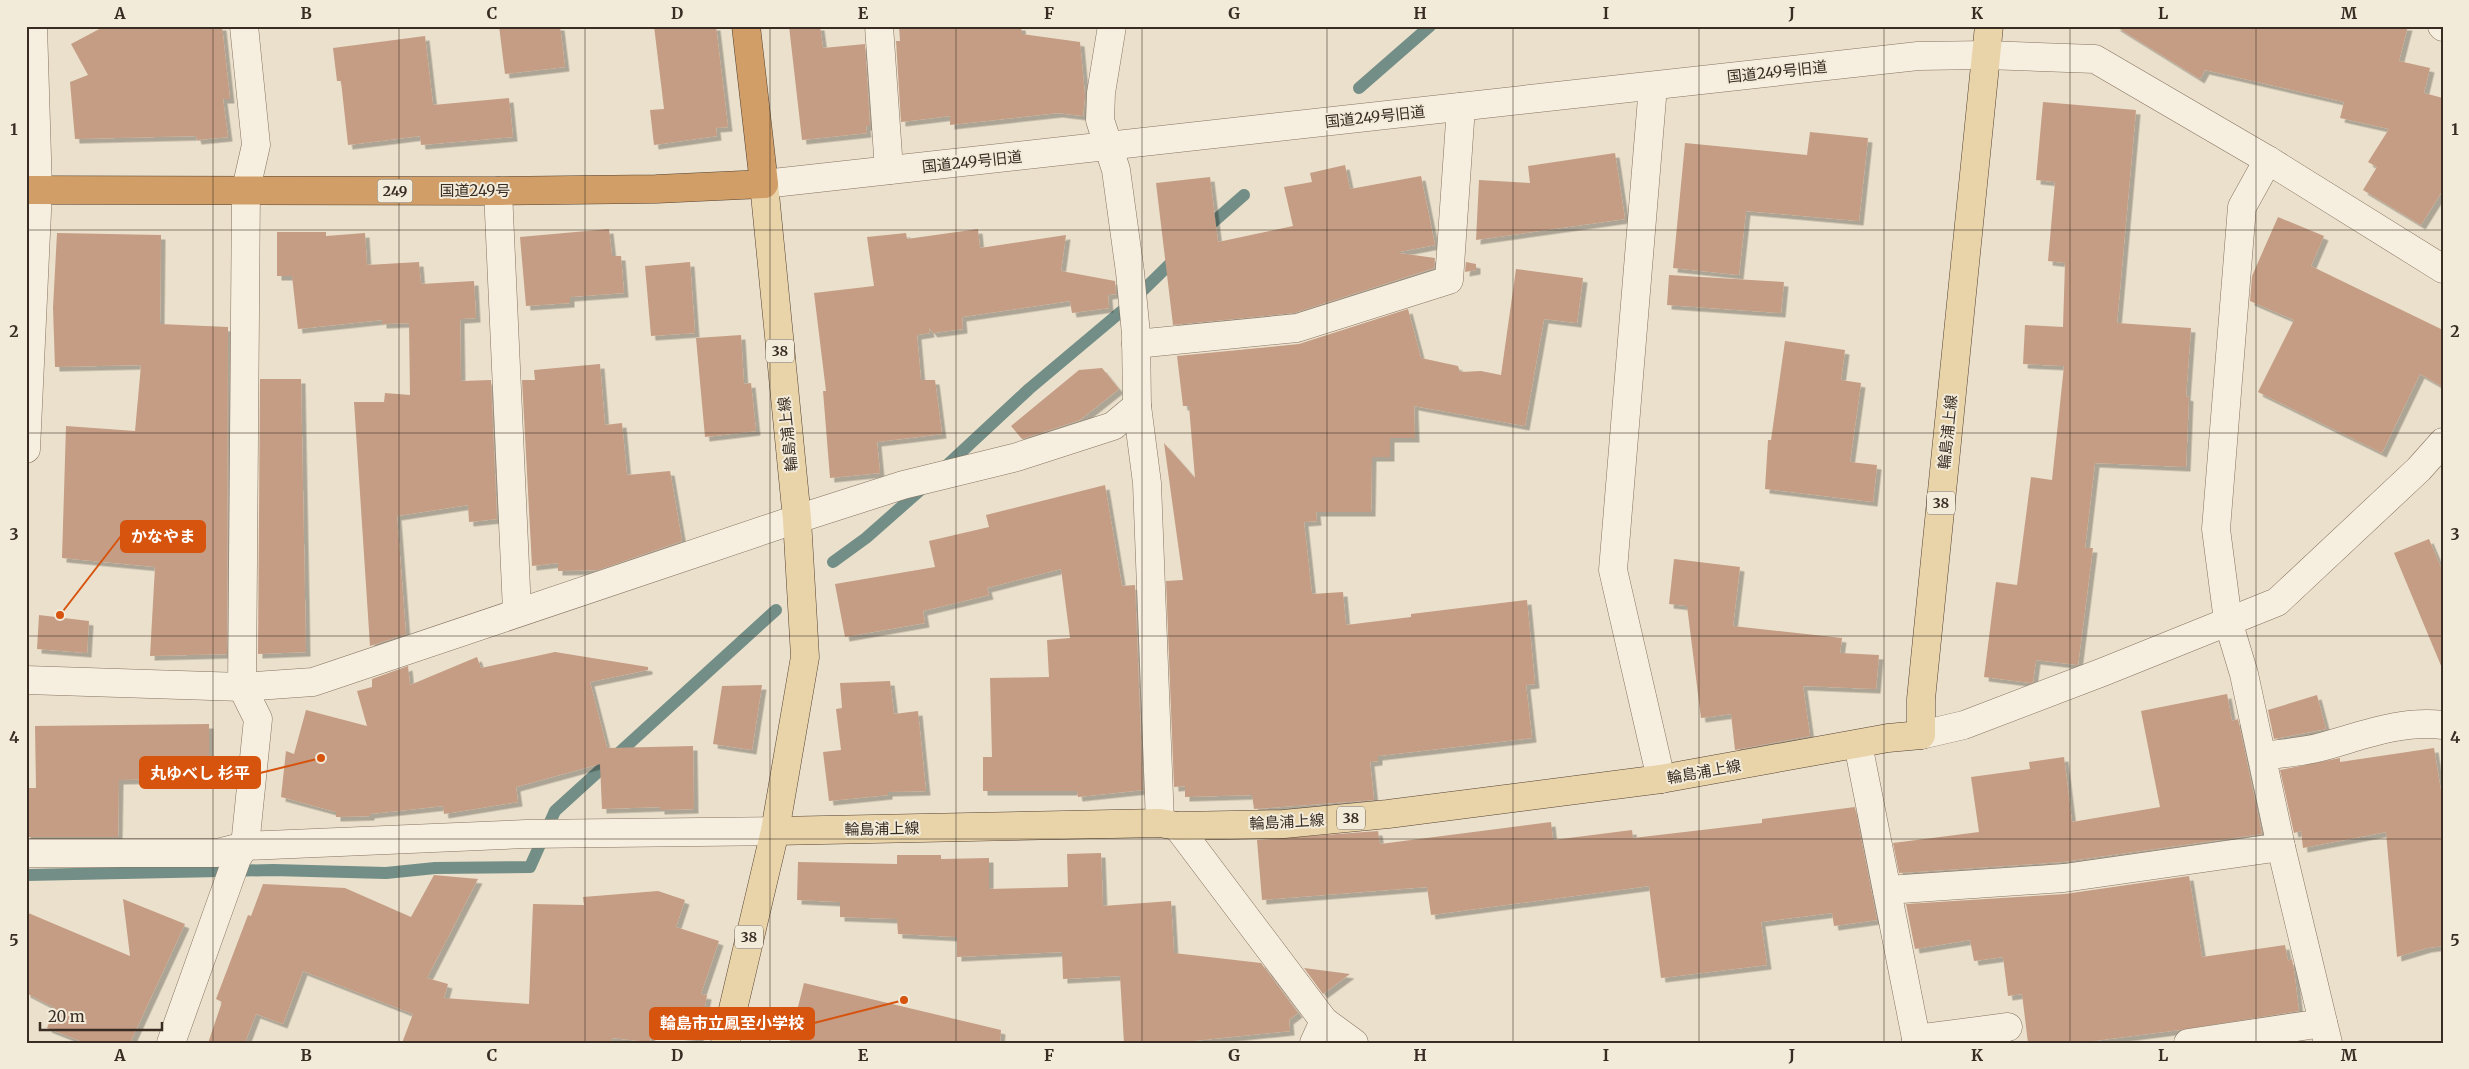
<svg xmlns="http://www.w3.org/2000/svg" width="2469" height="1069" font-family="Merriweather,'Noto Sans JP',serif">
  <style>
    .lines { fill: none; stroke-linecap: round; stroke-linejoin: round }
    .stream { stroke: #728e86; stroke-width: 12 }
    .building { fill: #c59d85; filter: url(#shadow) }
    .minor-casing { stroke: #867361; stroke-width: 29 }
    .major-casing { stroke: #554234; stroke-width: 29 }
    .highway-casing { stroke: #554234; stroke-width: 29 }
    .minor { stroke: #f6eede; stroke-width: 28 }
    .major { stroke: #e9d3a8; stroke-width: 28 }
    .highway { stroke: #d09e66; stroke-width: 28 }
    .grid { fill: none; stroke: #382c23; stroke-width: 1; stroke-opacity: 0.55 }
    .labels { text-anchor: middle; stroke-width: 4; stroke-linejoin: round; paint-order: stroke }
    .shield { fill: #f3ebda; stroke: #70655a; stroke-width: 1 }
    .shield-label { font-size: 14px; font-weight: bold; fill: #382c23 }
    .street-label { font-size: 15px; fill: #382c23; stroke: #f3ebda }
    .leader { fill: none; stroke: #d6540e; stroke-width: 2 }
    .callout-dot { fill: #d6540e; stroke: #f3ebda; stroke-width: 2 }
    .callout { fill: #d6540e; stroke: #d6540e; stroke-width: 2 }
    .callout-label { font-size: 16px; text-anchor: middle; font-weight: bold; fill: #fff }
    .neatline { fill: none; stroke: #382c23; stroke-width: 2 }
    .grid-label { font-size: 16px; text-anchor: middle; font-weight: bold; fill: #382c23 }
  </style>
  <defs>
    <filter id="shadow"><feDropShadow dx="4.5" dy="4.5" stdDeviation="0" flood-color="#0004"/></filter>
  </defs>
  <rect width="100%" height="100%" fill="#ebe0cb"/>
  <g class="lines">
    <g class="stream">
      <path d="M1359,88L1430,26"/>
      <path d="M1203,231L1244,195"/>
      <path d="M943,469L1029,389L1123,310L1178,256"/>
      <path d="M833,562L866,538L925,486"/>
      <path d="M26,875L273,870L386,873L435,868L530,867L555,811L776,610"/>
    </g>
  </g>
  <g class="building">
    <path d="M105,26H222L230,99H223L228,137L197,140L196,136L75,139L70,82L88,75L71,44Z"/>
    <path d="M499,26H560L565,67L505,74Z"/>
    <path d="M654,26H716L728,127L716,128L717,136L654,145L650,110L664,109Z"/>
    <path d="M789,26H820L823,48L865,44L870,126H866L867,133L802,140Z"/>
    <path d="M899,26H1021L1022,34L1080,42L1085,96L1083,116L1058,113L950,125V116L901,122L896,41H900Z"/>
    <path d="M2115,26H2408L2399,61L2430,68L2424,93L2443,98V190L2421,225L2363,190L2377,167L2368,162L2389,129L2340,118L2344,102L2205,70L2200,79Z"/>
    <path d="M425,36L433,105L509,98L513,137L421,145L420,136L348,145L341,81H337L333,48Z"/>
    <path d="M2043,102L2136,110L2117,323L2191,328L2186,396L2189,397L2186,467L2095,463L2085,548H2093L2078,665L2036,660L2033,682L2031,683L1984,677L1996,582L2017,585L2031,477L2052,480L2064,366L2023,364L2025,325L2063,327L2065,263L2048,261L2055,182L2036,180Z"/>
    <path d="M1810,132L1868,138L1859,221L1746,211L1739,275L1673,268L1685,143L1807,155Z"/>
    <path d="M1615,153L1625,219L1476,240L1479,180L1530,183L1528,166Z"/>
    <path d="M1345,165L1350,189L1421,176L1435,245L1399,252V253L1435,258L1434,268L1294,313L1173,325L1156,183L1210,177L1218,242L1293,226L1284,187L1312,182L1310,173Z"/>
    <path d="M2278,217L2324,236L2311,266L2443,330V387L2420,374L2382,453L2258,392L2294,320L2250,301L2252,276Z"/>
    <path d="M609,229L612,256H621L624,293L570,297V303L526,306L520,237Z"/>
    <path d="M978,229L980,248L1066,235L1061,271L1115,281L1116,294L1108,295L1109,308L1072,313L1070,301L962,317L963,329L933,333L929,328L930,333L917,335L921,380H935L942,434L877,442L880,473L830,478L823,391H826L814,293L874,286L867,237L906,233L907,239Z"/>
    <path d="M277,232H326V236L365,233L367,265L419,262L421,284L474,281L476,318L460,319L461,381L491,380L497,519L469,522L468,505L397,516L406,634L370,646L354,402H384L385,393L410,395L409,323L382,324V320L298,329L292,276H277Z"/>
    <path d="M57,233L161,235L160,324L228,327L227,654L150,656L155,567L62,558L66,426L135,431L141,365L55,367L53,308Z"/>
    <path d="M690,262L695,333L651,336L645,266Z"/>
    <path d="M1466,262L1476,264V270L1465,272Z"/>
    <path d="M1516,269L1583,278L1577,323L1544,319L1525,426L1414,406L1415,438H1390V457H1372L1371,512H1316L1317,521L1304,522L1312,594L1343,592L1346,625L1411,617V614L1527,600L1535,684L1526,685L1532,738L1378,756V761L1370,762L1374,800L1254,809L1252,795L1185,797V786L1174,787L1166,581L1183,580L1164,443L1195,478L1189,406H1183L1177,356L1299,344L1408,309L1421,358L1458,366L1460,372L1481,371L1501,375Z"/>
    <path d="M1669,275L1784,282L1781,313L1667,305Z"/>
    <path d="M741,335L744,384L751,383L756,431L705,437L696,338Z"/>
    <path d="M1785,341L1845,350L1841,380L1861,383L1850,462L1877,465L1873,502L1765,489L1768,440H1771Z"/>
    <path d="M600,364L605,425L622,423L627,475L670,471L682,541L598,570L558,571V563L532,566L522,380H535L534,370Z"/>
    <path d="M1102,368L1119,389L1080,420L1022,439L1011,426L1079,370Z"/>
    <path d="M260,379H301L306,652L258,654Z"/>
    <path d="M1105,485L1122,586L1135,585L1143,790L1078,797L1077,791H983V757H992L990,678L1049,677L1047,640L1070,638L1061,569L987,588L989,595L923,611L925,623L845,637L835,584L935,567L929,541L989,527L986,515Z"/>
    <path d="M2429,539L2443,572L2442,668L2394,553Z"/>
    <path d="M1674,559L1740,567L1733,626L1842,638L1840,653L1879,655L1876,689L1803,686L1810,736L1735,750L1731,714L1701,718L1687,606L1669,604Z"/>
    <path d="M39,615L89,621L87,653L37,649Z"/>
    <path d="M555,652L648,667V670L590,682L607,748L693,746L694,809L660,810V807L602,809L600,764L516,787L518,802L444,814L443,806L370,814V816L336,817V812L281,797L286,751L294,754L306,710L367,726L357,691L372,687V679L408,666L410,685L477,657L481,668Z"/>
    <path d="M890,681L894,714L918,711L926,791L888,792V795L829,801L823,752L841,750L836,709L842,708L840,683Z"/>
    <path d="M762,685L752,750L713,744L722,686Z"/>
    <path d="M2227,694L2232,721L2238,719L2262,834L2062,862L1899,873L1893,843L1979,832L1971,777L2030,769L2029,762L2064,757L2072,822L2160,807L2141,711Z"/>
    <path d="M2317,695L2326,729L2274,739L2268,710Z"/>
    <path d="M209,724V778L119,780L118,837H26V788H36L35,726Z"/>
    <path d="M2434,748L2443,803V946L2427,948L2397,957L2386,832L2303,848L2301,831L2294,833L2280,770L2340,758V762Z"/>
    <path d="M1855,807L1877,920L1834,926L1832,913L1761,922L1767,965L1661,978L1649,886L1431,915L1427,887L1262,900L1257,840L1378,831L1380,844L1551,822L1553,840L1632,830L1633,838L1762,823V819Z"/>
    <path d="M1101,853L1103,906L1171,901L1174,953L1261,963L1298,1013L1289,1020L1290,1031L1174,1043H1124L1120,976L1063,979L1062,952L957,957V937L898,934L897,919L840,917V902L797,900L798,862L897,864V855H941V859L989,858V889L1068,887L1067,854Z"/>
    <path d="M434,875L478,879L427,978L448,984L444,998L529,1004L533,904L584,905L583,897L658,891L685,900L676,927L719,941L701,994L707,995L699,1038L651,1031L650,1042L612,1038L611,1043H402L413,1014L303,971L283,1024L256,1014L245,1043H208L222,1002L216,999L248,915L251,916L263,884L345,888L411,917Z"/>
    <path d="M2189,876L2202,957L2285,945L2288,961L2292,959L2294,970L2299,1011L2179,1030L2078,1043H2028L2022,994L2008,996L2003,957L1974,961L1970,940L1915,949L1906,904L2065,894Z"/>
    <path d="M123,899L185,924L130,1043H85L47,1028L55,1008L26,993V912L130,956Z"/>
    <path d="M1304,968L1350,974L1323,994Z"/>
    <path d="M804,983L1001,1030L1000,1043H789Z"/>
  </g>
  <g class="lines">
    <defs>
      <g id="minor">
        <path d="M879,26L889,170"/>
        <path d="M1112,26L1101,93L1100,120L1116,170L1130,272L1136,334L1137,406L1147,483L1160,823"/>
        <path d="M2442,26L2443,27"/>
        <path d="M1653,86L1613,570L1661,779"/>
        <path d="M2268,160L2242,207L2216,529L2228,621L2244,674L2281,847L2328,1043"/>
        <path d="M764,184L1918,56L1986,55L2095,59L2268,160L2443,269"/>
        <path d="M498,191L517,611"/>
        <path d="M1136,344L1297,328L1449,280L1461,107"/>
        <path d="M26,449L38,190L33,26"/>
        <path d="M26,680L242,687L313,682L797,519L903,485L1017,457L1113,426L1137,406"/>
        <path d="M1921,735L1964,725L2103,672L2277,602L2419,469L2443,442"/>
        <path d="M1858,744L1917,1043"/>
        <path d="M2264,756C2283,753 2303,752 2321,747C2362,736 2400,720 2443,725"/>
        <path d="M1177,826L1324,1021L1354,1043"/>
        <path d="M26,853H217L245,846L526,834L775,831"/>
        <path d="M1887,890L2064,878L2281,847"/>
        <path d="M1916,1039L2008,1027"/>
        <path d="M171,1043L237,858L245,846L258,719L242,687L246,189L256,145L244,26"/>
        <path d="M1314,1043L1324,1021"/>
        <path d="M2188,1043L2323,1023"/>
      </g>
      <g id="major">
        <path d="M775,831L1160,823L1177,826L1284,824L1388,814L1661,779L1888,738L1921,735V699L1989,26"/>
        <path d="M725,1043L775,831L805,657L797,519L764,184"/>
      </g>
      <path id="highway" d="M26,190L498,191L656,189L764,184L746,26"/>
    </defs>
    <use href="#minor" class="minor-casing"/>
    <use href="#major" class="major-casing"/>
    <use href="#highway" class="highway-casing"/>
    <use href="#minor" class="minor"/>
    <use href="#major" class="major"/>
    <use href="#highway" class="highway"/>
  </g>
  <path class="grid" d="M213,26V1043M399,26V1043M585,26V1043M770,26V1043M956,26V1043M1142,26V1043M1327,26V1043M1513,26V1043M1699,26V1043M1884,26V1043M2070,26V1043M2256,26V1043M26,230H2443M26,433H2443M26,636H2443M26,839H2443"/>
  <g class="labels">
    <g class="shield">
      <rect x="377.5" y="179.5" width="35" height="23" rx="4"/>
      <rect x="766" y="339.5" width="28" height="23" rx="4"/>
      <rect x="1927" y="491.5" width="28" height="23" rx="4"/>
      <rect x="1337" y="806.5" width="28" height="23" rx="4"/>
      <rect x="735" y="925.5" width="28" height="23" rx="4"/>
    </g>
    <g class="shield-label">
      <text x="395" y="196">249</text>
      <text x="780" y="356">38</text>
      <text x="1941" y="508">38</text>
      <text x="1351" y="823">38</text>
      <text x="749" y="942">38</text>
    </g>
    <g class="street-label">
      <text transform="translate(1777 72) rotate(-6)" y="5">国道249号旧道</text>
      <text transform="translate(1375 117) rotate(-6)" y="5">国道249号旧道</text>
      <text transform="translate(972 162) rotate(-6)" y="5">国道249号旧道</text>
      <text x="475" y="196">国道249号</text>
      <text transform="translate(1948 432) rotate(-84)" y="5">輪島浦上線</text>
      <text transform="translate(788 434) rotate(-96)" y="5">輪島浦上線</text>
      <text transform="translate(1704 772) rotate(-10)" y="5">輪島浦上線</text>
      <text transform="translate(1287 822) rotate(-3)" y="5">輪島浦上線</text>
      <text transform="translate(882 829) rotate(-1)" y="5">輪島浦上線</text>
    </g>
  </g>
  <path class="leader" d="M60 615L121 536M321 758L260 773M904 1000L814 1023"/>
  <g class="callout-dot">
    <circle cx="60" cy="615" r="5"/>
    <circle cx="321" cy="758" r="5"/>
    <circle cx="904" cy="1000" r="5"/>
  </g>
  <g class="callout">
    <rect x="121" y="521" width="84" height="31" rx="5"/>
    <rect x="140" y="757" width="120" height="31" rx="5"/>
    <rect x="650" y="1008" width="164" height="31" rx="5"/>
  </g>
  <g class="callout-label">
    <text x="163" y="542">かなやま</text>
    <text x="200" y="779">丸ゆべし 杉平</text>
    <text x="732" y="1029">輪島市立鳳至小学校</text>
  </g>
  <rect width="2469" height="1069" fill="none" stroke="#f3ebda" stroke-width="55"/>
  <path d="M40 1022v8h122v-8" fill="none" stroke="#382c23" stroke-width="2.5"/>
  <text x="48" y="1022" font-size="15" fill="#382c23" stroke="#f3ebda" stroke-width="4" paint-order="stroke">20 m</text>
  <rect x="28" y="28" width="2414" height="1014" class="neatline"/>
  <g class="grid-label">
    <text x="120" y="19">A</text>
    <text x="306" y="19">B</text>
    <text x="492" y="19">C</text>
    <text x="677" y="19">D</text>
    <text x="863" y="19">E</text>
    <text x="1049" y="19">F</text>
    <text x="1234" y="19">G</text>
    <text x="1420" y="19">H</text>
    <text x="1606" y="19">I</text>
    <text x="1792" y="19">J</text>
    <text x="1977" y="19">K</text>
    <text x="2163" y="19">L</text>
    <text x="2349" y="19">M</text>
    <text x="14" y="135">1</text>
    <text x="2455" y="135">1</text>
    <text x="14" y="337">2</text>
    <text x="2455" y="337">2</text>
    <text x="14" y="540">3</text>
    <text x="2455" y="540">3</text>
    <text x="14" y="743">4</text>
    <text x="2455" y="743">4</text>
    <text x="14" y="946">5</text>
    <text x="2455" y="946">5</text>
    <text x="120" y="1061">A</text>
    <text x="306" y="1061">B</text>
    <text x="492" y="1061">C</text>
    <text x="677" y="1061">D</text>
    <text x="863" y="1061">E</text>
    <text x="1049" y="1061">F</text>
    <text x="1234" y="1061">G</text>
    <text x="1420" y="1061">H</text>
    <text x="1606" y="1061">I</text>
    <text x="1792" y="1061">J</text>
    <text x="1977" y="1061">K</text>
    <text x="2163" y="1061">L</text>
    <text x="2349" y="1061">M</text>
  </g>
</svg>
